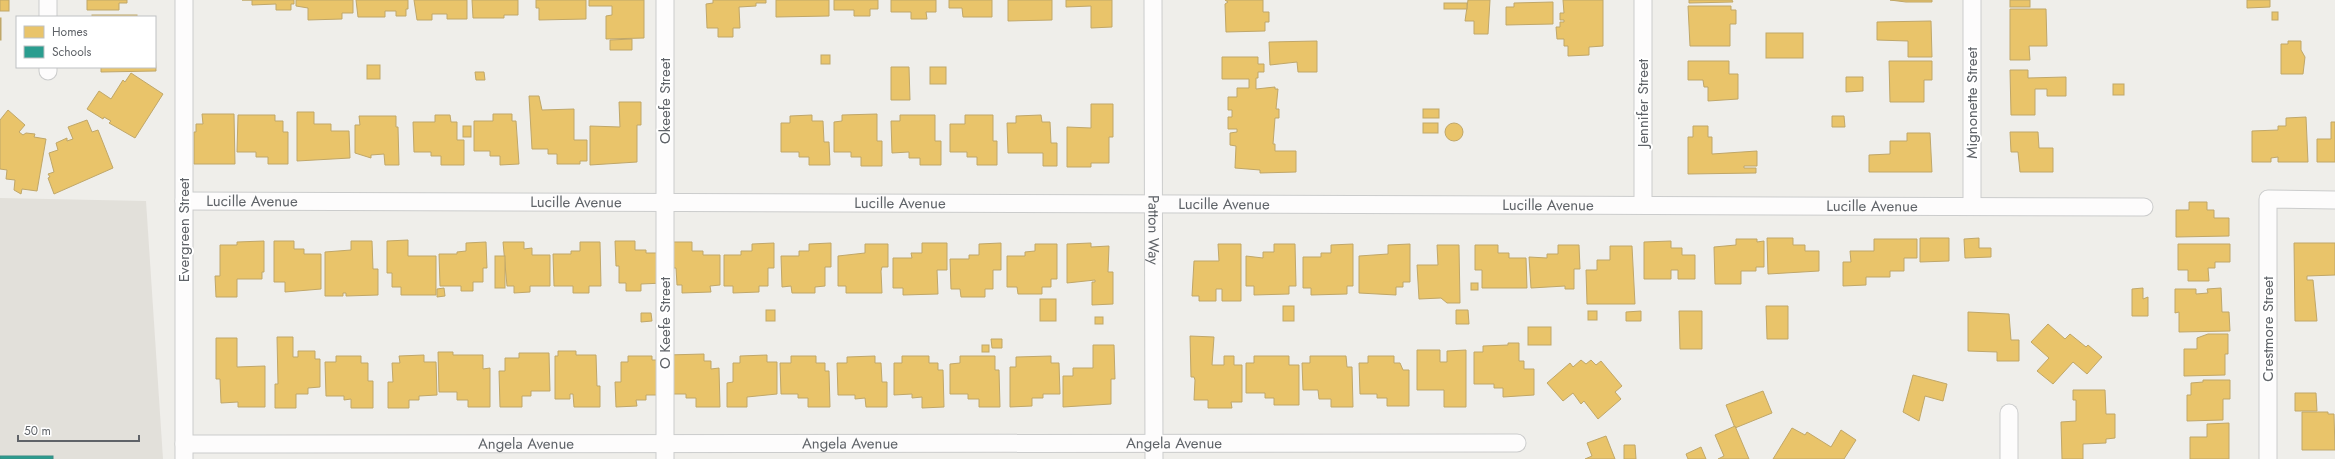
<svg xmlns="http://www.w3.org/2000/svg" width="2335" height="459" font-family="Jost,sans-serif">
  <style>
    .education { fill: #e2e0da }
    .homes { fill: #e9c46a; stroke: #c0a769 }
    .schools { fill: #2a9d8f; stroke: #3a8c83 }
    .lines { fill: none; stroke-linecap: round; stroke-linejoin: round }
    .minor-casing { stroke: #cbcccc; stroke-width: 19 }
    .minor { stroke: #fdfcfc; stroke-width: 17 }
    .labels { text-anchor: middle; stroke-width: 4; stroke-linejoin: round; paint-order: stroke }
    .street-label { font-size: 15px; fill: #5f6368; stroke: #fff }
  </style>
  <rect width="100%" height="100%" fill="#efeeea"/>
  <path class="education" d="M0,198L146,201L163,459H0Z"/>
  <g class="homes">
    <rect x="0" y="0" width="9" height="11"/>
    <path d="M87,0H127V3H119V10H87Z"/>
    <path d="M242,0H294V4H291V10H276V4L252,5V0Z"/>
    <path d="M296,0H353V13H342V19L308,20V8L296,6Z"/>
    <path d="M356,0H408V9H406V16H396V11H385V17H358Z"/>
    <path d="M414,0H467V19H447V14H432V20H417Z"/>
    <path d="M472,0H518V15H504V18H473Z"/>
    <path d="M536,0H586V19L539,20V8H536Z"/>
    <path d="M589,0H644V38L606,39V16L612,15V6H589Z"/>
    <path d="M713,0H766V3H756V6L739,7L740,28H733V37H718V28H707L706,4L713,3Z"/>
    <path d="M776,0H829V16L776,17Z"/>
    <path d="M834,0H878V9H870V16H854V10H834Z"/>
    <path d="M891,0H936V12H926L927,19H911V12H891Z"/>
    <path d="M949,0H992V17H963L962,8H949Z"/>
    <path d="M1008,0H1052V20L1008,21Z"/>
    <path d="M1066,0H1112V27L1091,28V6L1066,7Z"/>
    <path d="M1225,0H1263V12H1269V22H1265V31L1226,32L1225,4L1228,2Z"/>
    <path d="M1468,0H1490L1488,34H1474V21H1465Z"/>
    <path d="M1563,0H1603V46L1589,47V55L1568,56V46H1564V39H1557L1556,27H1560V22H1564V20H1560V13H1564Z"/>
    <path d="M1689,0H1732L1733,2L1689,3Z"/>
    <path d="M1890,0H1932V2H1906Z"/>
    <rect x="2010" y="0" width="20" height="7"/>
    <path d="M2247,0H2270V7L2247,8Z"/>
    <path d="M1553,2V24L1506,25V7H1514V3Z"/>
    <rect x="1444" y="3" width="23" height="6"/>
    <path d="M1688,6H1731V10H1736V24H1730V46H1690Z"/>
    <path d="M2010,9H2046L2047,46H2029L2030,60H2010Z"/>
    <rect x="2272" y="12" width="6" height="8"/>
    <rect x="92" y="15" width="45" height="2"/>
    <rect x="0" y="18" width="1" height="22"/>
    <path d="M1931,21L1932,57H1908V41L1877,40V22Z"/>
    <rect x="1766" y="33" width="37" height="25"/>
    <path d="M632,39V50H610V40Z"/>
    <path d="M1317,41V72H1298L1297,62L1270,65L1269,42Z"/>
    <path d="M2288,41H2301V50L2305,57L2303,74H2281V44H2288Z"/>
    <path d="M155,49L156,71L101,72V67H155Z"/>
    <rect x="821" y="55" width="9" height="9"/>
    <path d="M1222,57H1258V64H1264V72H1258V78H1256V89L1275,87V89H1278L1276,109H1279V118H1275L1273,144H1275V151H1296V172L1260,173V170L1235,168L1236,146L1230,145V133L1237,132V129H1228V117H1232V110H1228V97H1237V88H1249V79H1222Z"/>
    <path d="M1688,61H1729V74H1738V99L1708,101V87H1704L1703,80H1688Z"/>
    <path d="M1889,61H1932V80H1924V102H1890Z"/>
    <rect x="367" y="65" width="13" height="14"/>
    <path d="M891,67H909L910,100H891Z"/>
    <rect x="930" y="67" width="16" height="17"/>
    <path d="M2010,70H2028V78L2066,77V96H2047V89H2035V115H2011Z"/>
    <path d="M475,72H484L485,80H476Z"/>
    <path d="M131,73L163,94L135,138L109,123L111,121L104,117L103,119L87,109L99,91L111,99L123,80L125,82Z"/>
    <path d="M1846,77H1863V91L1846,92Z"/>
    <rect x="2113" y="84" width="11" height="11"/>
    <path d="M529,96H539L542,110L574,109V140H587V161H580V164H557V154H548V149H532Z"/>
    <path d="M619,102H641V125H637V162L590,165V126L620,127Z"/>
    <path d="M1091,104H1113V137H1109V163H1091V167H1067V127L1091,128Z"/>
    <rect x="1423" y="109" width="16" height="9"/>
    <path d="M8,110L25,125L19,132L23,135L26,133L35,134L34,137L46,139L37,191L22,189L21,194L14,190L15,180L6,179L7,170L0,169V120Z"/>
    <path d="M297,112H314V124H331V131H349L350,158L297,161Z"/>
    <path d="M202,114H234L235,164H194V132H196V124H203Z"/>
    <path d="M493,114H512V121H516L519,164L500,165V156H490V151H474V121H493Z"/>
    <path d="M877,114V141H882V166H861V157H851V152H834V122L842,121V115Z"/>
    <path d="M238,115H275V121H283V132H288V164H268V157H256V152H237Z"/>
    <path d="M435,115H450L451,122H457V140H464V165H441V156H431V152H414L413,122H435Z"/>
    <path d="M812,115V121H823L824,142H829L830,165H809V157H799V152H781V123H790V116Z"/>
    <path d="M900,115H935V141H941V165H920V158H909V152L892,153L891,121H900Z"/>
    <path d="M965,115H993V141H997V165H977V157H967V152H950V124H965Z"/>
    <path d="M1041,115L1042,122H1050L1051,143H1057V166H1043V153H1008L1007,123H1016V116Z"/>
    <path d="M359,116H396V127H398L399,165H385L384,154L371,155V158L355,153V125H360Z"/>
    <path d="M1832,116H1844L1845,127H1832Z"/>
    <path d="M2306,117L2308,162H2278V157L2271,158V162H2252V131L2278,130V126H2286V118Z"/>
    <path d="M87,120L92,132L98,130L113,168L54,194L48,178L50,177L48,174L54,172L49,153L58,150L56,143L67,138V141L73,139L68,127Z"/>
    <path d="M2331,122H2335V162H2317V139H2331Z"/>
    <circle cx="1454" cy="132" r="9"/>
    <rect x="1423" y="123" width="15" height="10"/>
    <rect x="463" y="126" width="8" height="11"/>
    <path d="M1693,126H1708V137H1712V154L1757,151V166H1744V168H1756V173L1688,174V137H1693Z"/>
    <path d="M2010,132H2038L2039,148H2053V172H2020L2018,152H2011Z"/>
    <path d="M1907,133H1930L1932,172H1869V155L1890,154V141H1907Z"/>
    <path d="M2189,202H2207V210H2214V218H2229V236L2176,237V210H2189Z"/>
    <path d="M1767,238H1793V245H1805V251H1819V271L1768,274Z"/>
    <path d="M1920,238H1949V261L1920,262Z"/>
    <path d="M1979,238V248H1991V257L1965,258L1964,239Z"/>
    <path d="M1736,239H1757V242L1764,241V267H1756V271H1741V284H1715L1714,247L1736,245Z"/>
    <path d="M1874,239H1917V258H1904V271H1890V277H1866V285L1843,286V262H1851L1850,251H1874Z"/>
    <path d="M408,240V256H436V295H401V287H392V273H387V241Z"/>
    <path d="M264,241V272H262V279H237V297H216L215,276H220V245H237V242Z"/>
    <path d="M274,241H294V249H304V254H321V289L285,292V282H274Z"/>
    <path d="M351,241H372L373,269H378V295L346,296V293H343V296H325V252L351,250Z"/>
    <path d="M615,241H635V250H646V253H663L664,283L641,284V291H626V283H619V266H616Z"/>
    <path d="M1671,241V248H1682V255H1695V279H1678V270H1671V279H1644V242Z"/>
    <path d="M486,242L487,268H483V282H473V291H461V286H440L439,254H457V252L466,251V243Z"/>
    <path d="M503,242H524V249L532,248V255H550V286H530V292L514,293V286H507Z"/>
    <path d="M580,242H600L601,286H589V293H573V286H554L553,254H571V251H580Z"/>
    <path d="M670,242H692V251H703V255H720V285L710,286L711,292L682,293V285H677L676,268H670Z"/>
    <path d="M774,243V268H768V286H759V292L733,293V286H724V255H741V251H752V244Z"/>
    <path d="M831,243V267H825V286L815,287V293H792L791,286L782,287L781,256H799V251H809V244Z"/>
    <path d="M922,243H947V270H937L938,294L903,295V288H893V258H912L911,253H922Z"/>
    <path d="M1001,243V270H993V289H985V297H961L960,289H951L950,259H969V255H979V244Z"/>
    <path d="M1091,243V247L1109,246L1108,272H1113V304L1092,305V282H1095V280L1067,283V244Z"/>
    <path d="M2294,243H2335V275L2307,276V280H2313L2317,321H2295Z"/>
    <path d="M865,244H888V267H882L881,271L882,293H846V286H838V256L865,253Z"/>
    <path d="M1035,244H1057V279H1051V287H1042V294H1018L1017,287H1007V256H1025V252L1035,251Z"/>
    <path d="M1218,244H1241V301H1222V289H1216V301H1199V296H1192L1194,261H1219Z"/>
    <path d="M1274,244H1295L1296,286H1289V294L1254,295V286H1246V256L1263,258V252H1274Z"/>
    <path d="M1353,244V286H1347V294L1311,295V288H1303V257H1321V253H1331V245Z"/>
    <path d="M1410,244V282H1403V287H1396V295L1359,293V256L1388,254V245Z"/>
    <path d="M2178,244H2230V262H2215V268H2208L2209,281H2188V270H2178Z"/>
    <path d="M1437,245H1459L1460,303H1447L1441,298L1419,299L1417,265H1438Z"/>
    <path d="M1475,245H1498V253H1509V258H1526L1527,288H1482V270H1475Z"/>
    <path d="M1558,245H1579L1580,269H1574V289H1565V286L1531,288L1529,257L1547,258V254H1558Z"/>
    <path d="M1610,246H1632L1635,304H1587L1586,270H1597V260H1610Z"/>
    <rect x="495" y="256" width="10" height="32"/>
    <rect x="1471" y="283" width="7" height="7"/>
    <path d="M444,288L445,296L437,297V289Z"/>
    <path d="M2143,288V299L2148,297V316H2132V289Z"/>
    <path d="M2221,288L2222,312H2229L2230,331L2179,332V312L2175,313V289H2196V294L2208,293L2207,289Z"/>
    <rect x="1040" y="299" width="16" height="22"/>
    <rect x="1283" y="306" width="11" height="15"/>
    <path d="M1766,306H1788V339H1767Z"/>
    <rect x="766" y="310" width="9" height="11"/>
    <path d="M1456,310H1468L1469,324H1456Z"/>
    <rect x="1588" y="311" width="9" height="9"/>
    <path d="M1641,311V321H1626V312Z"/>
    <path d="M1679,311H1702V349H1680Z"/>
    <path d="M1968,312L2009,314L2011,340H2019V361H1997V352L1968,351Z"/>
    <path d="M641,313H651L652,321L641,322Z"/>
    <rect x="1095" y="317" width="8" height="7"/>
    <path d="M2048,324L2065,339L2070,334L2086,347L2088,345L2102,357L2087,374L2073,362L2053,384L2037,371L2049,358L2031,342Z"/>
    <rect x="1528" y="327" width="23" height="18"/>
    <path d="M2208,334H2228V354H2225V375L2184,376V349H2197V338Z"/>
    <path d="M1190,336L1214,337L1212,365H1224V356H1234V365H1242V402H1231L1232,408H1208V400H1194L1195,380L1194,377H1191Z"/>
    <path d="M277,337H293V357H298V351H315V359H320V387L308,388V394H296V408H275V384H278Z"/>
    <path d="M216,338H237V367L265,366V407H238V402L221,403L220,379H216Z"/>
    <path d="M991,339H1002V348H992Z"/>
    <path d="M1508,343H1519V361H1524V369H1534V395L1503,397V388H1494V384H1474V352H1483V346L1508,345Z"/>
    <rect x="982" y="345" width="7" height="7"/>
    <path d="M1093,345H1114L1115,379H1111V404L1063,407V376H1073V368H1093Z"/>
    <path d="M1417,350H1440V362H1447V351L1466,350V407H1444V390H1417Z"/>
    <path d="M558,351H576V355H596L597,386H600V407H574L573,394H570V399H555V356H558Z"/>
    <path d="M438,352H453V355H483V369L490,368V407H468V400H457V392H439Z"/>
    <path d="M519,353H549L550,391H531V396H522V407H500L499,371H505V358H519Z"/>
    <path d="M704,354V361H711V369L719,368L720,407H696V398H686V394H667V355Z"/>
    <path d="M424,355V362H436L437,395L419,396V400H409V408H388V382H393L392,363H400L399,356Z"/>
    <path d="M767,355V362H777V394L747,397V407H727V383L733,382V363H740V356Z"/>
    <path d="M336,356H361V363H368V381H373V408H351V399L344,400V396H326L325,362H336Z"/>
    <path d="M628,356H652V360H664L665,395H646V400H636L637,406L616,407L615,382H621V362H628Z"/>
    <path d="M791,356H816V363H825V371H829L830,407H808V398H798V394H781L780,363H791Z"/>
    <path d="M875,356V363H881L882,382H887V407H866L865,398L855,399V395H838L837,363H847V357Z"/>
    <path d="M902,356H929V363H938V370H943L944,407L922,408V397L912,398V394L894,395V363H902Z"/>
    <path d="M960,356H995V370H999L1000,407H979V399H968V394H950V364L960,363Z"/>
    <path d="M1051,356V363H1059L1060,394H1043V398H1032V406L1010,407V367H1016V357Z"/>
    <path d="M1254,356H1289V365H1299V405H1274V398H1265V393H1246V363H1254Z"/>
    <path d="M1310,356H1346L1347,367H1352L1353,407H1331V399H1319L1318,390H1303L1302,363H1310Z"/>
    <path d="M1368,356H1394V363H1400L1403,370H1409V406H1387V398H1377V394H1360L1359,363H1368Z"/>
    <path d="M1581,360L1586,364L1591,360L1596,365L1601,361L1622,386L1615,392L1621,399L1598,419L1584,401L1581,404L1573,393L1563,401L1547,383L1570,363L1573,367Z"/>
    <path d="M1913,375L1947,384L1943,401L1925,396L1919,421L1903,412Z"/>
    <path d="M2203,380H2230V399H2223V420L2187,421V395H2191V383L2203,382Z"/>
    <path d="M2073,390H2105L2106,414H2115V438L2106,439V443L2083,444V459H2062L2061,422L2076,421V400H2073Z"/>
    <path d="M1763,391L1772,413L1735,428L1726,405Z"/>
    <path d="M2295,393H2316L2317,411H2295Z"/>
    <path d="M2302,412H2328V414H2334L2335,450H2302Z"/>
    <path d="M2229,423V459H2190V437H2207V424Z"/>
    <path d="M1735,426L1749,459H1718L1724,456L1715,435Z"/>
    <path d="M1792,428L1805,435L1807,432L1831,447L1841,430L1856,440L1844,459H1773Z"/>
    <path d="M1606,436L1615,459H1585L1592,456L1587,443Z"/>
    <path d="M1624,445H1635L1636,459H1624Z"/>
    <path d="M1701,447L1706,459H1688L1686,454Z"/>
  </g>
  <rect class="schools" x="0" y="456" width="53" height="3"/>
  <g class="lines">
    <defs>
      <g id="minor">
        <path d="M184,0V459"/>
        <path d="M665,0V459"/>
        <path id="s1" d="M1153,0L1154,459"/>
        <path d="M1972,0V206"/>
        <path d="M48,17V0"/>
        <path d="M48,71V67"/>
        <path id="s2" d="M184,201L2144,207"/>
        <path d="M1643,205V0"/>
        <path d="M2009,413V459"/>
        <path id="s3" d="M184,444L1517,443"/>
        <path d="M2268,459V199L2335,200"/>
      </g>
    </defs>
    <use href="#minor" class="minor-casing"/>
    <use href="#minor" class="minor"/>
  </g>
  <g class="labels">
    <g class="street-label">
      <text transform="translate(665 101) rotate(-90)" y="5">Okeefe Street</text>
      <text transform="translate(1643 103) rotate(-90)" y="5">Jennifer Street</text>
      <text transform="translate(1972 103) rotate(-90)" y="5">Mignonette Street</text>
      <text dy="5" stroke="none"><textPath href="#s2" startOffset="68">Lucille Avenue</textPath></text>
      <text dy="5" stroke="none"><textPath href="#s2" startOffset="392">Lucille Avenue</textPath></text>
      <text dy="5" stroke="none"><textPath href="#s2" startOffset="716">Lucille Avenue</textPath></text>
      <text dy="5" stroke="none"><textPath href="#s2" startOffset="1040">Lucille Avenue</textPath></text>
      <text dy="5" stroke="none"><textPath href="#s2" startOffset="1364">Lucille Avenue</textPath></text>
      <text dy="5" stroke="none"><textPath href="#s2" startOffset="1688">Lucille Avenue</textPath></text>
      <text dy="5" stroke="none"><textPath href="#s1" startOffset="230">Patton Way</textPath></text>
      <text transform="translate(184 230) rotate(-90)" y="5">Evergreen Street</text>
      <text transform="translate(665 323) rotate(-90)" y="5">O Keefe Street</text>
      <text transform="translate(2268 329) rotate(-90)" y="5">Crestmore Street</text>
      <text dy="5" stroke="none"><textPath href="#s3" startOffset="990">Angela Avenue</textPath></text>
      <text dy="5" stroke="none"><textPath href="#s3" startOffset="342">Angela Avenue</textPath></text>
      <text dy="5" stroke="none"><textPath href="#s3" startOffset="666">Angela Avenue</textPath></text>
    </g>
  </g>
  <rect x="16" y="16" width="140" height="52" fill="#ffffff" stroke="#bfc1c3"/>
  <rect x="24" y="26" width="20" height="12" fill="#e9c46a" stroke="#bfc1c3"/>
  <text x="52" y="36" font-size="12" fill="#5f6368">Homes</text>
  <rect x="24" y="46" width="20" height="12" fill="#2a9d8f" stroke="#bfc1c3"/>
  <text x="52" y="56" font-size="12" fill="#5f6368">Schools</text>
  <path d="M18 435v6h121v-6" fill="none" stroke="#5f6368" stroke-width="2"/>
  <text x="24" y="435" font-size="12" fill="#5f6368" stroke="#ffffff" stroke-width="3" paint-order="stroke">50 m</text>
</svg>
